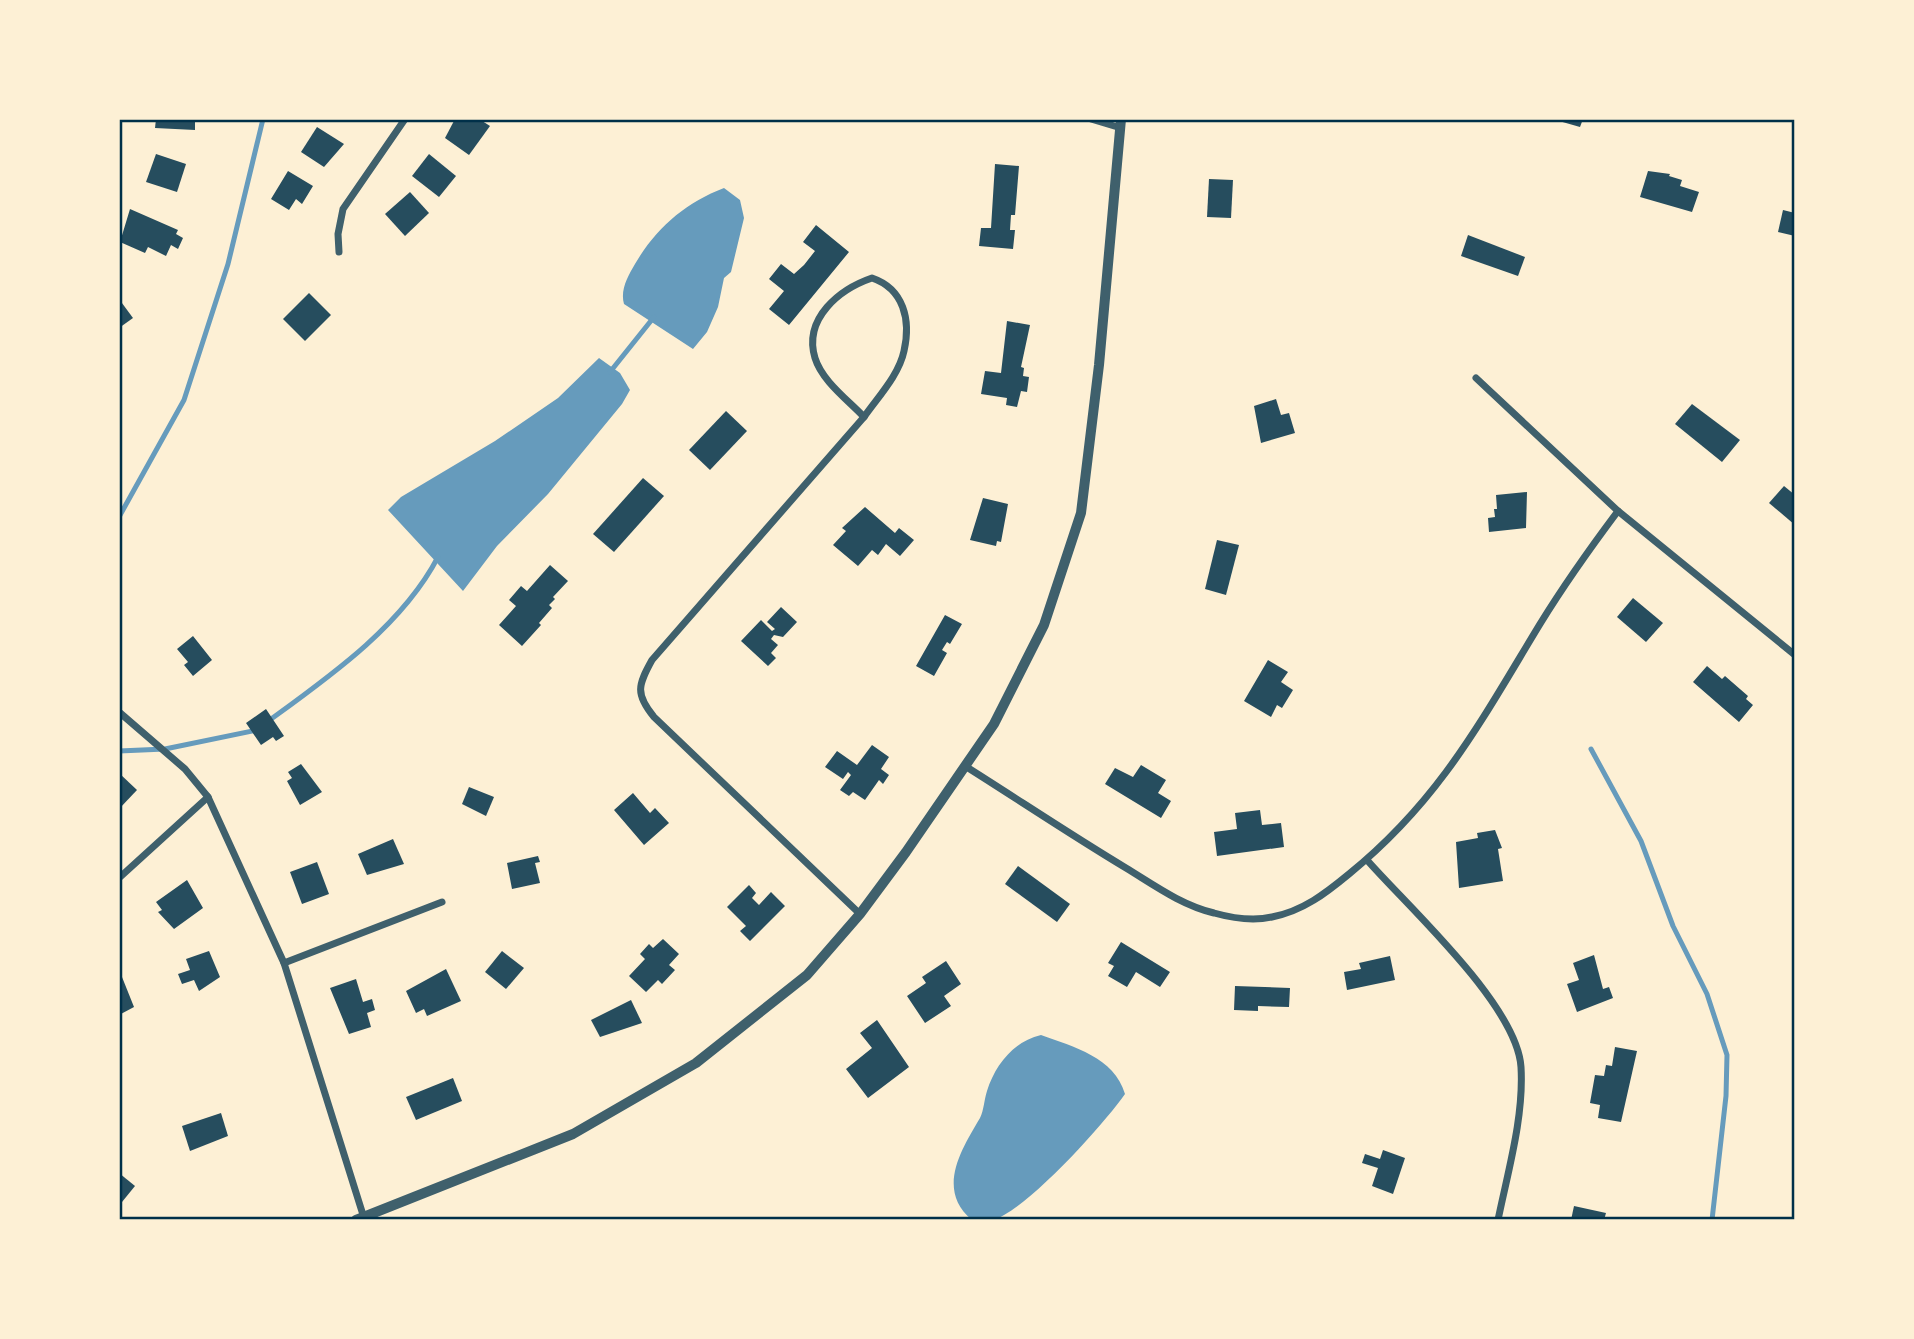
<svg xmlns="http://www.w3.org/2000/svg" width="1914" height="1339" font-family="Helvetica,sans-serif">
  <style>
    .water { fill: #669bbc }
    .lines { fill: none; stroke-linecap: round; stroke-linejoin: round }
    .stream { stroke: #669bbc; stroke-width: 5 }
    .building { fill: #264d5e }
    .minor { stroke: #3f606c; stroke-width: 7 }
    .tertiary { stroke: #3f606c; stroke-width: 10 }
    .neatline { fill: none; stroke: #003049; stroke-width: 2.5 }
  </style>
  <rect width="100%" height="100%" fill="#fdf0d5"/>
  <g class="water">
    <path d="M724,188L740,200L744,218L731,272L724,278L718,307L707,332L693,349L624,304C620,290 628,276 635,264C656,228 685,203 724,188Z"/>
    <path d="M599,358L620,373L630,390L622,404L548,494L497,546L463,591L388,510L401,497L495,441L558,398Z"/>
    <path d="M1041,1035C1074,1047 1114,1057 1125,1094C1104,1124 1027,1210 993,1220C987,1222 978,1220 972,1220C936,1190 961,1150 980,1118C984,1110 984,1100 987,1091C995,1065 1014,1041 1041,1035Z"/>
  </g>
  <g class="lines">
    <g class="stream">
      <path d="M610,372L654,317"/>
      <path d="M119,517L184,400L228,264L263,119"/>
      <path d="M267,722C329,677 402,626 438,557"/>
      <path d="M1591,749L1641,841L1673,926L1707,994L1727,1055L1726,1096L1712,1220"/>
      <path d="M119,751L165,749L257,730"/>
    </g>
  </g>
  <g class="building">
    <path d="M156,119H195V130L155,128Z"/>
    <path d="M455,119H479L490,126L469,155L445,138Z"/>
    <path d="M1552,119H1583L1580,127Z"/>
    <path d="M317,127L344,144L324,167L301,152Z"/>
    <path d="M156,154L186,164L177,192L146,182Z"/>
    <path d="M429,154L456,176L439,197L412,176Z"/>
    <path d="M995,164L1019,166L1015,215H1011L1010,230H1015L1013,249L979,246L981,228H991Z"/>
    <path d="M288,171L313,186L302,204L296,199L289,210L271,199Z"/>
    <path d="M1648,171L1670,174L1669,176L1682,180L1680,186L1699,192L1692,212L1640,197Z"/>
    <path d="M1209,179L1233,180L1231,218L1207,217Z"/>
    <path d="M410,192L429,213L405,236L385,214Z"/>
    <path d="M130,209L178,230L176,234L183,238L178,249L171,245L166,256L148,247L145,253L120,242Z"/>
    <path d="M1783,210L1795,213V236L1778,232Z"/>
    <path d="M816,225L849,252L789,325L769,309L784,291L769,279L781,264L794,274L804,265L815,251L803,242Z"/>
    <path d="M1468,235L1525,257L1518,276L1461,256Z"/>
    <path d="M309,293L331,315L305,341L283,319Z"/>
    <path d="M119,299L133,318L119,328Z"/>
    <path d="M1007,321L1030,325L1021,367L1024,368L1023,376L1029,377L1027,392L1021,391L1017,407L1006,405L1007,398L981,394L985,371L1001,373Z"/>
    <path d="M1276,399L1281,415L1289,413L1295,433L1261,443L1254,406Z"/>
    <path d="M1692,404L1740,440L1722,462L1675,424Z"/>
    <path d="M726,411L747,431L710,470L689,450Z"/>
    <path d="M643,478L664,496L614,552L593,534Z"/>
    <path d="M1784,486L1795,495V525L1769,503Z"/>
    <path d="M1527,492L1526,528L1489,532L1488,518L1495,517L1494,509H1497L1496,495Z"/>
    <path d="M983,498L1008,504L1001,542L997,541L996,546L970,540Z"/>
    <path d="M865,507L895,533L899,528L914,540L900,556L886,544L878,555L872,550L858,566L833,545L846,531L842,528Z"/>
    <path d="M1217,540L1239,545L1226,595L1205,589Z"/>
    <path d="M550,565L568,581L553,597L555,599L549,605L552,608L539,623L541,625L522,646L499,625L516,606L509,600L521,586L527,591Z"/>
    <path d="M1633,598L1663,623L1646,642L1617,617Z"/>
    <path d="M781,607L797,622L783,637L774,635L771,639L778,645L771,653L776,658L768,666L741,641L761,620L772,631L775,629L767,622Z"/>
    <path d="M945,615L962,624L950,644L947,642L942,650L947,653L934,676L916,666Z"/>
    <path d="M193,636L212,660L193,676L184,665L188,662L177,649Z"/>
    <path d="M1268,660L1288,672L1281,682L1293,690L1282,708L1277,705L1271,717L1244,701Z"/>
    <path d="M1707,666L1722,679L1725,676L1748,696L1746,699L1753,705L1739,722L1693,682Z"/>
    <path d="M266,709L284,736L276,741L273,737L261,745L246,723Z"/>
    <path d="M872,745L889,757L881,769L889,775L883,784L879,780L865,800L853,792L849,796L840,790L851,775L848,772L843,779L825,767L837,751L857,765Z"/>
    <path d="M301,764L322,792L300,805L287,781L292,778L288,772Z"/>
    <path d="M1141,765L1166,780L1158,793L1171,801L1161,818L1105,784L1115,768L1133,777Z"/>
    <path d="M119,773L137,790L119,809Z"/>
    <path d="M469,787L494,797L486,816L462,804Z"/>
    <path d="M633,793L650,813L655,808L669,823L644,845L614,810Z"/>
    <path d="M1260,810L1262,825L1281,823L1284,847L1217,856L1214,832L1237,829L1235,813Z"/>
    <path d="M1495,830L1502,848L1498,849L1503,881L1459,888L1456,842L1478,838L1477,833Z"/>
    <path d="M393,839L404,864L367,875L358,854Z"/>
    <path d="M538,856L540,862L535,863L540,883L512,889L507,863Z"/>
    <path d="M317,862L329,894L302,904L290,872Z"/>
    <path d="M1018,866L1070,904L1057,922L1005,884Z"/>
    <path d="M187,880L203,908L174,929L158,912L162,910L156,902Z"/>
    <path d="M749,885L756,893L752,898L759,905L771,892L785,906L750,941L740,931L746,926L727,907Z"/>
    <path d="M663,939L679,954L669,965L675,970L662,984L658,980L646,992L629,976L645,959L640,954L649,944L653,948Z"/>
    <path d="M1121,942L1170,972L1160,987L1136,972L1127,987L1108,976L1114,966L1108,963Z"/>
    <path d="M209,951L220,977L199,991L194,980L182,984L178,974L190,970L186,959Z"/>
    <path d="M502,951L524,968L506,989L485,972Z"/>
    <path d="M1594,955L1603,989L1609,987L1613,998L1577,1012L1567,984L1579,980L1573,963Z"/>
    <path d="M1390,956L1395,980L1347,990L1344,972L1361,969L1359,963Z"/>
    <path d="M946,961L961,984L944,996L951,1006L925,1023L907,996L926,983L922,977Z"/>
    <path d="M446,969L461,1001L427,1016L424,1009L416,1013L406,991Z"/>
    <path d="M122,977L134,1007L119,1015V979Z"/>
    <path d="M356,979L363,1002L372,999L375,1010L367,1013L371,1027L349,1034L330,988Z"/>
    <path d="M1235,986L1290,988L1289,1007L1258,1006V1011L1234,1010Z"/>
    <path d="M631,1000L642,1023L600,1037L591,1020Z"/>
    <path d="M877,1020L909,1067L868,1098L846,1069L872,1048L860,1033Z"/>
    <path d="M1615,1047L1637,1051L1621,1122L1598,1118L1600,1105L1590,1103L1595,1075L1604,1076L1606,1065L1612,1066Z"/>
    <path d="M453,1078L462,1101L416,1120L406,1097Z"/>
    <path d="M221,1113L228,1136L190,1151L182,1126Z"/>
    <path d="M1383,1150L1405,1158L1393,1194L1372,1186L1378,1168L1362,1163L1365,1154L1380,1159Z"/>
    <path d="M119,1173L135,1186L122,1202L119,1199Z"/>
    <path d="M1574,1206L1606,1213L1604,1220H1571Z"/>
  </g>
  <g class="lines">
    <g class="minor">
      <path d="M1091,119L1121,128"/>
      <path d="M339,252L338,234L343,209L405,119"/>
      <path d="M872,278C904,289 911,320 904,351C899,375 878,397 864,417C848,400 822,381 815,358C803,318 840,289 872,278Z"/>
      <path d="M1476,378L1618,511L1795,655"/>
      <path d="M119,712L185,769L208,797L284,963L364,1218"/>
      <path d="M965,766C1019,800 1071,835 1126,868C1154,885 1181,905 1214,913C1232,918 1254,921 1272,917C1303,911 1326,893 1349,874C1440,800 1481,721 1540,624C1564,585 1591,547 1618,511"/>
      <path d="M1367,860C1408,907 1517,1005 1521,1067C1524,1117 1508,1171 1498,1220"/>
      <path d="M119,878L208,797"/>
      <path d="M860,914L654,717C635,694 638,685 652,660L864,417"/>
      <path d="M284,963L442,902"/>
    </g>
    <path class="tertiary" d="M356,1220L573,1134L696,1063L807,975L860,914L906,852L994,724L1044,625L1081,513L1099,365L1121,119"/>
  </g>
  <rect width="1914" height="1339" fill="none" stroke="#fdf0d5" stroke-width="242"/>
  <rect x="121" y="121" width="1672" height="1097" class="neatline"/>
</svg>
